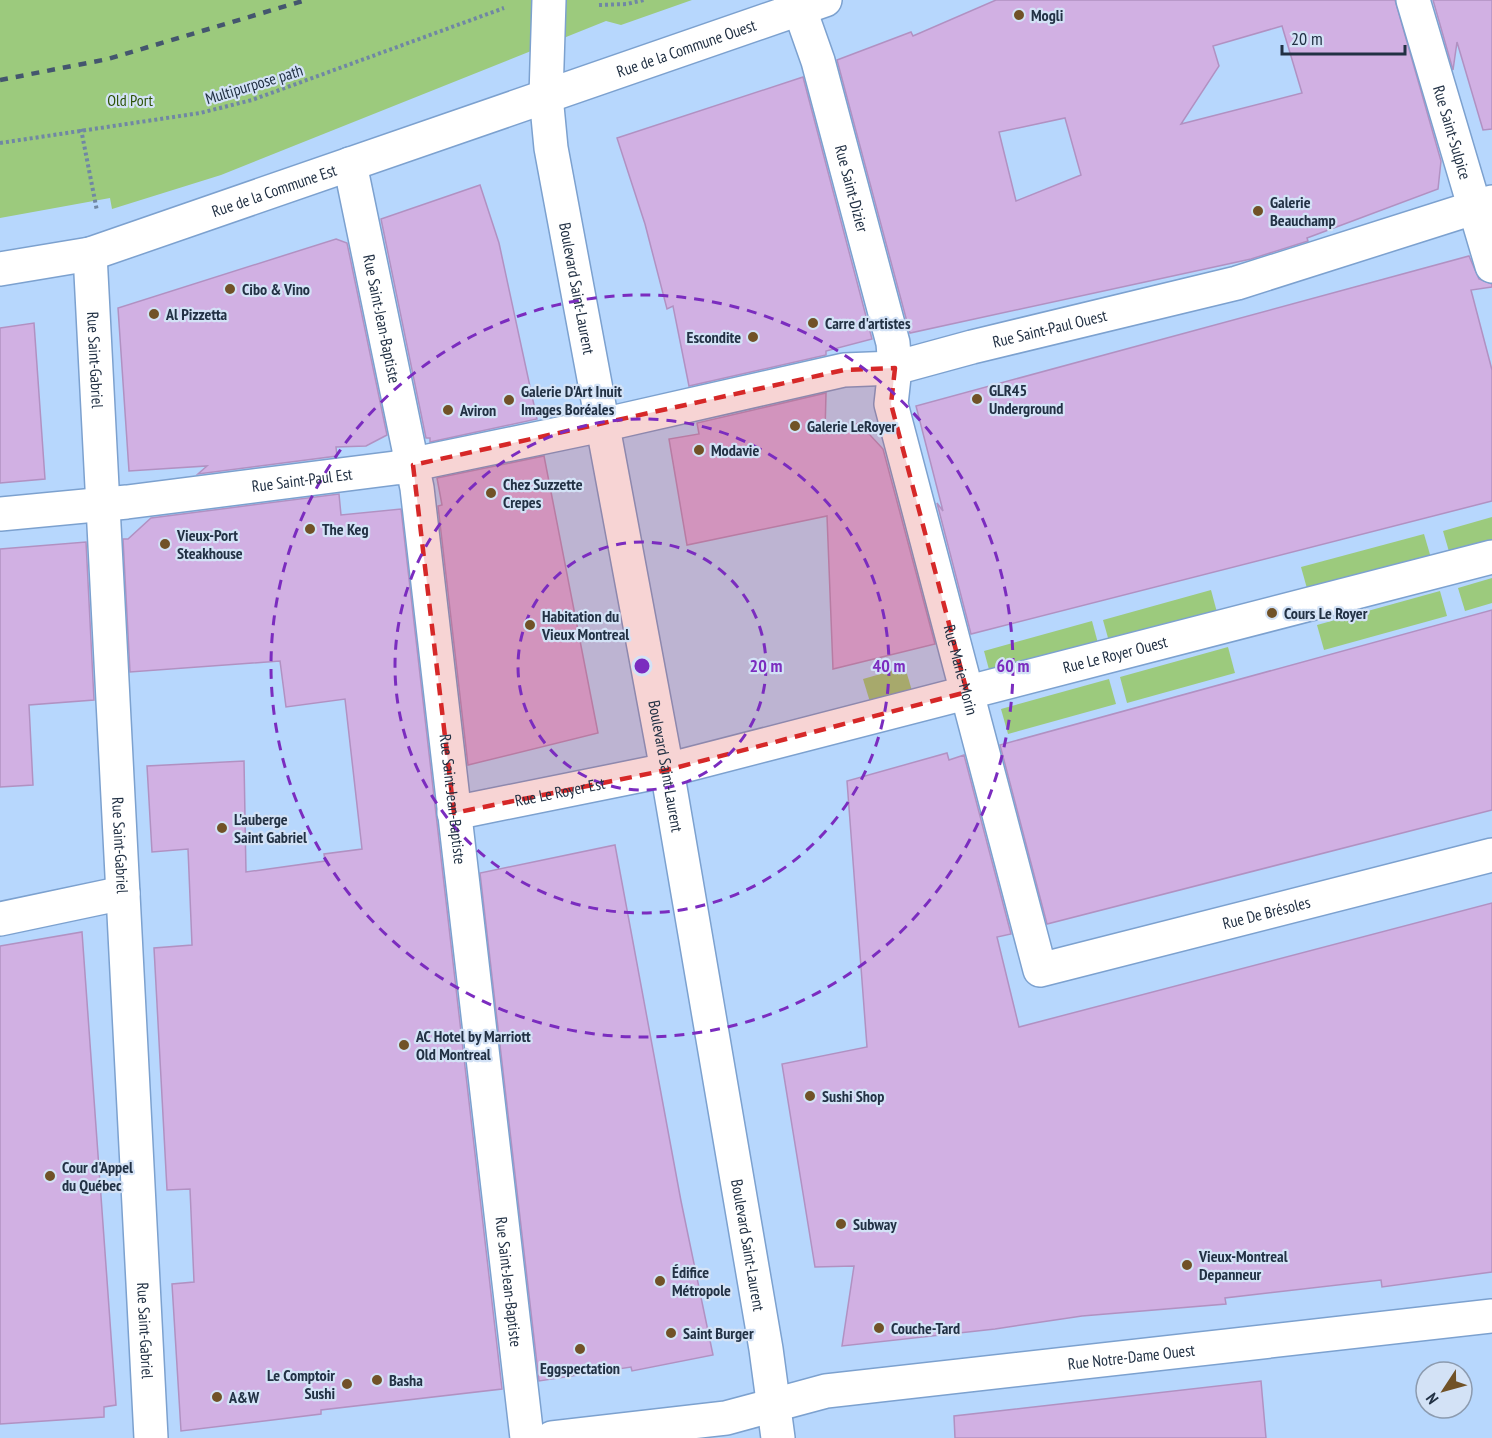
<svg xmlns="http://www.w3.org/2000/svg" width="1492" height="1438" font-family="'PT Sans Narrow',sans-serif">
  <style>
    .green { fill: #9cca7d }
    .building { fill: #d1b0e3; stroke: #b191c2; stroke-width: 1.5; fill-rule: evenodd }
    .lines { fill: none; stroke-linecap: round; stroke-linejoin: round }
    .minor-casing { stroke: #7ca1cf; stroke-width: 36 }
    .path { stroke: #7087a4; stroke-width: 4; stroke-dasharray: 3 3; stroke-linecap: butt }
    .minor { stroke: #fff; stroke-width: 33 }
    .rail { stroke: #44566e; stroke-width: 4.5; stroke-dasharray: 8 8; stroke-linecap: butt }
    .marked { fill: #d62828; fill-opacity: 0.2; stroke: #d62828; stroke-width: 4.5; stroke-dasharray: 12 8; stroke-linejoin: round }
    .ring { fill: none; stroke: #7b2cbf; stroke-width: 3; stroke-dasharray: 10 8 }
    .poi-dot { fill: #715227; stroke: #d3e2f6; stroke-width: 2 }
    .labels { text-anchor: middle; stroke-width: 4.5; stroke-linejoin: round; paint-order: stroke }
    .poi-label { font-size: 16px; font-weight: bold; fill: #223144; stroke: #d3e2f6; text-anchor: start }
    .street-label { font-size: 16px; fill: #223144; stroke: #d3e2f6 }
    .park-label { font-size: 16px; fill: #2d5207; stroke: #d3e2f6 }
    .centre { fill: #7b2cbf; stroke: #d3e2f6; stroke-width: 3 }
    .ring-label { font-size: 18px; text-anchor: middle; font-weight: bold; fill: #7b2cbf; stroke: #d3e2f6; stroke-width: 4.5; stroke-linejoin: round; paint-order: stroke }
  </style>
  <rect width="100%" height="100%" fill="#b7d7fd"/>
  <g class="green">
    <path d="M0,0H692L621,25L606,21L221,175L112,209L110,198L0,218Z"/>
    <path d="M1492,517V543L1450,555L1443,531Z"/>
    <path d="M1424,534L1431,558L1308,592L1301,567Z"/>
    <path d="M1492,578V603L1465,611L1458,588Z"/>
    <path d="M1211,590L1218,616L1110,645L1103,620Z"/>
    <path d="M1440,591L1447,616L1324,650L1317,625Z"/>
    <path d="M1092,621L1099,647L991,677L984,651Z"/>
    <path d="M1228,647L1235,673L1127,703L1120,677Z"/>
    <path d="M905,667L912,691L870,702L863,679Z"/>
    <path d="M1109,679L1116,704L1008,734L1001,709Z"/>
  </g>
  <g class="building">
    <path d="M996,0H1395L1441,161L1438,189L1307,238L1308,241L1251,259L910,333L837,60L911,32L913,36ZM1282,26L1302,93L1181,124L1219,66L1213,46ZM1065,118L1081,175L1016,201L999,132Z"/>
    <path d="M1433,0H1492V129L1483,130L1457,42L1453,70Z"/>
    <path d="M803,77L872,339L826,351V355L689,386L673,306L667,309L645,224L617,138Z"/>
    <path d="M480,185L499,243L537,419L430,442V438H426L381,219Z"/>
    <path d="M336,239L347,243L387,435L366,446L336,447L337,456L198,474L207,466L129,471L118,308Z"/>
    <path d="M1469,256L1479,279L1492,284V287L1471,290L1492,370V501L971,634L937,503L943,511L916,406Z"/>
    <path d="M34,323L45,479L0,483V328Z"/>
    <path d="M826,393L825,433L859,423L883,449L935,644L833,669L827,516L687,545L669,439L699,434L697,423Z"/>
    <path d="M544,456L598,733L468,765L438,506L442,505L437,478Z"/>
    <path d="M339,494L341,515L401,509L502,1389L321,1410V1414L181,1431L172,1284L194,1282L190,1189L167,1190L154,948L192,945L188,849L152,852L147,766L244,761L246,872L325,861L324,854L362,849L345,699L286,707L280,661L130,672L123,539H128L151,518Z"/>
    <path d="M86,542L94,700L29,705L33,785L0,787V549Z"/>
    <path d="M1492,610V810L1047,924L1000,745Z"/>
    <path d="M947,753L949,760L964,755L1011,934L997,937L1019,1027L1492,903V1272L1382,1287L1381,1280L1225,1298L1226,1304L1082,1316L995,1329L842,1346L854,1266L815,1267L782,1064L867,1047L847,781Z"/>
    <path d="M615,845L681,1201L713,1355L632,1371L631,1367L539,1381L480,873Z"/>
    <path d="M82,932L116,1405L104,1407V1417L0,1424V946Z"/>
    <path d="M1261,1381L1266,1438H955L954,1416Z"/>
  </g>
  <g class="lines">
    <defs>
      <g id="minor">
        <path id="s1" d="M549,0L546,96L551,148L667,770L766,1349L778,1438"/>
        <path id="s2" d="M1413,0L1492,266"/>
        <path id="s3" d="M800,10L818,61L893,343L895,368L891,404L1040,970L1492,855"/>
        <path id="s4" d="M350,164L417,488L527,1438"/>
        <path id="s5" d="M90,254L151,1438"/>
        <path id="s6" d="M0,269L90,254L825,0"/>
        <path id="s7" d="M0,514L127,502L395,468L602,425L844,370L895,368L972,347L1237,283L1492,202"/>
        <path id="s8" d="M454,813L667,770L1492,557"/>
        <path d="M0,919L123,893"/>
        <path id="s9" d="M552,1438L726,1418L826,1391L1492,1316"/>
      </g>
    </defs>
    <use href="#minor" class="minor-casing"/>
    <g class="path">
      <path d="M599,5L627,4L644,0"/>
      <path d="M81,129L97,211"/>
      <path d="M0,143L200,113L252,100L504,8"/>
    </g>
    <use href="#minor" class="minor"/>
    <path class="rail" d="M0,80L108,59L306,0"/>
  </g>
  <path class="marked" d="M895,368L891,404L967,692L667,770L454,813L413,465L844,370Z"/>
  <g class="ring">
    <circle cx="642" cy="666" r="124"/>
    <circle cx="642" cy="666" r="247"/>
    <circle cx="642" cy="666" r="371"/>
  </g>
  <g class="poi-dot">
    <circle cx="1019" cy="15" r="6"/>
    <circle cx="1258" cy="211" r="6"/>
    <circle cx="230" cy="289" r="6"/>
    <circle cx="154" cy="314" r="6"/>
    <circle cx="813" cy="323" r="6"/>
    <circle cx="753" cy="337" r="6"/>
    <circle cx="977" cy="399" r="6"/>
    <circle cx="509" cy="400" r="6"/>
    <circle cx="448" cy="410" r="6"/>
    <circle cx="795" cy="426" r="6"/>
    <circle cx="699" cy="450" r="6"/>
    <circle cx="491" cy="493" r="6"/>
    <circle cx="310" cy="529" r="6"/>
    <circle cx="165" cy="544" r="6"/>
    <circle cx="1272" cy="613" r="6"/>
    <circle cx="530" cy="625" r="6"/>
    <circle cx="222" cy="828" r="6"/>
    <circle cx="404" cy="1045" r="6"/>
    <circle cx="810" cy="1096" r="6"/>
    <circle cx="50" cy="1176" r="6"/>
    <circle cx="841" cy="1224" r="6"/>
    <circle cx="1187" cy="1265" r="6"/>
    <circle cx="660" cy="1281" r="6"/>
    <circle cx="879" cy="1328" r="6"/>
    <circle cx="671" cy="1333" r="6"/>
    <circle cx="580" cy="1349" r="6"/>
    <circle cx="377" cy="1380" r="6"/>
    <circle cx="347" cy="1384" r="6"/>
    <circle cx="217" cy="1397" r="6"/>
  </g>
  <g class="labels">
    <g class="poi-label">
      <text x="1031" y="21">Mogli</text>
      <text x="1270" y="208">Galerie<tspan x="1270" dy="18">Beauchamp</tspan></text>
      <text x="242" y="295">Cibo &amp; Vino</text>
      <text x="166" y="320">Al Pizzetta</text>
      <text x="825" y="329">Carre d'artistes</text>
      <text x="741" y="343" text-anchor="end">Escondite</text>
      <text x="989" y="396">GLR45<tspan x="989" dy="18">Underground</tspan></text>
      <text x="521" y="397">Galerie D'Art Inuit<tspan x="521" dy="18">Images Boréales</tspan></text>
      <text x="460" y="416">Aviron</text>
      <text x="807" y="432">Galerie LeRoyer</text>
      <text x="711" y="456">Modavie</text>
      <text x="503" y="490">Chez Suzzette<tspan x="503" dy="18">Crepes</tspan></text>
      <text x="322" y="535">The Keg</text>
      <text x="177" y="541">Vieux-Port<tspan x="177" dy="18">Steakhouse</tspan></text>
      <text x="1284" y="619">Cours Le Royer</text>
      <text x="542" y="622">Habitation du<tspan x="542" dy="18">Vieux Montreal</tspan></text>
      <text x="234" y="825">L'auberge<tspan x="234" dy="18">Saint Gabriel</tspan></text>
      <text x="416" y="1042">AC Hotel by Marriott<tspan x="416" dy="18">Old Montreal</tspan></text>
      <text x="822" y="1102">Sushi Shop</text>
      <text x="62" y="1173">Cour d'Appel<tspan x="62" dy="18">du Québec</tspan></text>
      <text x="853" y="1230">Subway</text>
      <text x="1199" y="1262">Vieux-Montreal<tspan x="1199" dy="18">Depanneur</tspan></text>
      <text x="672" y="1278">Édifice<tspan x="672" dy="18">Métropole</tspan></text>
      <text x="891" y="1334">Couche-Tard</text>
      <text x="683" y="1339">Saint Burger</text>
      <text x="580" y="1374" text-anchor="middle">Eggspectation</text>
      <text x="335" y="1381" text-anchor="end">Le Comptoir<tspan x="335" dy="18">Sushi</tspan></text>
      <text x="389" y="1386">Basha</text>
      <text x="229" y="1403">A&amp;W</text>
    </g>
    <g class="street-label">
      <text dy="6" stroke="none"><textPath href="#s6" startOffset="722">Rue de la Commune Ouest</textPath></text>
      <text transform="translate(254 84) rotate(-17)" y="6">Multipurpose path</text>
      <text dy="6" stroke="none"><textPath href="#s2" startOffset="138">Rue Saint-Sulpice</textPath></text>
      <text dy="6" stroke="none"><textPath href="#s3" startOffset="186">Rue Saint-Dizier</textPath></text>
      <text dy="6" stroke="none"><textPath href="#s6" startOffset="286">Rue de la Commune Est</textPath></text>
      <text dy="6" stroke="none"><textPath href="#s1" startOffset="291">Boulevard Saint-Laurent</textPath></text>
      <text dy="6" stroke="none"><textPath href="#s4" startOffset="158">Rue Saint-Jean-Baptiste</textPath></text>
      <text dy="6" stroke="none"><textPath href="#s7" startOffset="1068">Rue Saint-Paul Ouest</textPath></text>
      <text dy="6" stroke="none"><textPath href="#s5" startOffset="106">Rue Saint-Gabriel</textPath></text>
      <text dy="6" stroke="none"><textPath href="#s7" startOffset="304">Rue Saint-Paul Est</textPath></text>
      <text dy="6" stroke="none"><textPath href="#s8" startOffset="680">Rue Le Royer Ouest</textPath></text>
      <text dy="6" stroke="none"><textPath href="#s3" startOffset="682">Rue Marie-Morin</textPath></text>
      <text dy="6" stroke="none"><textPath href="#s1" startOffset="777">Boulevard Saint-Laurent</textPath></text>
      <text dy="6" stroke="none"><textPath href="#s8" startOffset="108">Rue Le Royer Est</textPath></text>
      <text dy="6" stroke="none"><textPath href="#s4" startOffset="644">Rue Saint-Jean-Baptiste</textPath></text>
      <text dy="6" stroke="none"><textPath href="#s5" startOffset="592">Rue Saint-Gabriel</textPath></text>
      <text dy="6" stroke="none"><textPath href="#s3" startOffset="1226">Rue De Brésoles</textPath></text>
      <text dy="6" stroke="none"><textPath href="#s1" startOffset="1263">Boulevard Saint-Laurent</textPath></text>
      <text dy="6" stroke="none"><textPath href="#s4" startOffset="1130">Rue Saint-Jean-Baptiste</textPath></text>
      <text dy="6" stroke="none"><textPath href="#s5" startOffset="1078">Rue Saint-Gabriel</textPath></text>
      <text dy="6" stroke="none"><textPath href="#s9" startOffset="586">Rue Notre-Dame Ouest</textPath></text>
    </g>
    <g class="park-label">
      <text x="130" y="106">Old Port</text>
    </g>
  </g>
  <circle cx="642" cy="666" r="9" class="centre"/>
  <g class="ring-label">
    <text x="766" y="672">20 m</text>
    <text x="889" y="672">40 m</text>
    <text x="1013" y="672">60 m</text>
  </g>
  <g transform="translate(1444 1390) rotate(234)"><circle r="28" fill="#d3e2f6" stroke="#8c9baf" stroke-width="1.5"/>
  <path d="M0-4.5L10 22L0 15L-10 22Z" fill="#715227"/>
  <text y="-9" font-size="16" font-weight="bold" text-anchor="middle" fill="#223144">N</text>
  </g>
  <path d="M1282 45v9h123v-9" fill="none" stroke="#223144" stroke-width="3"/>
  <text x="1291" y="45" font-size="18" fill="#223144" stroke="#d3e2f6" stroke-width="4.5" paint-order="stroke">20 m</text>
</svg>
